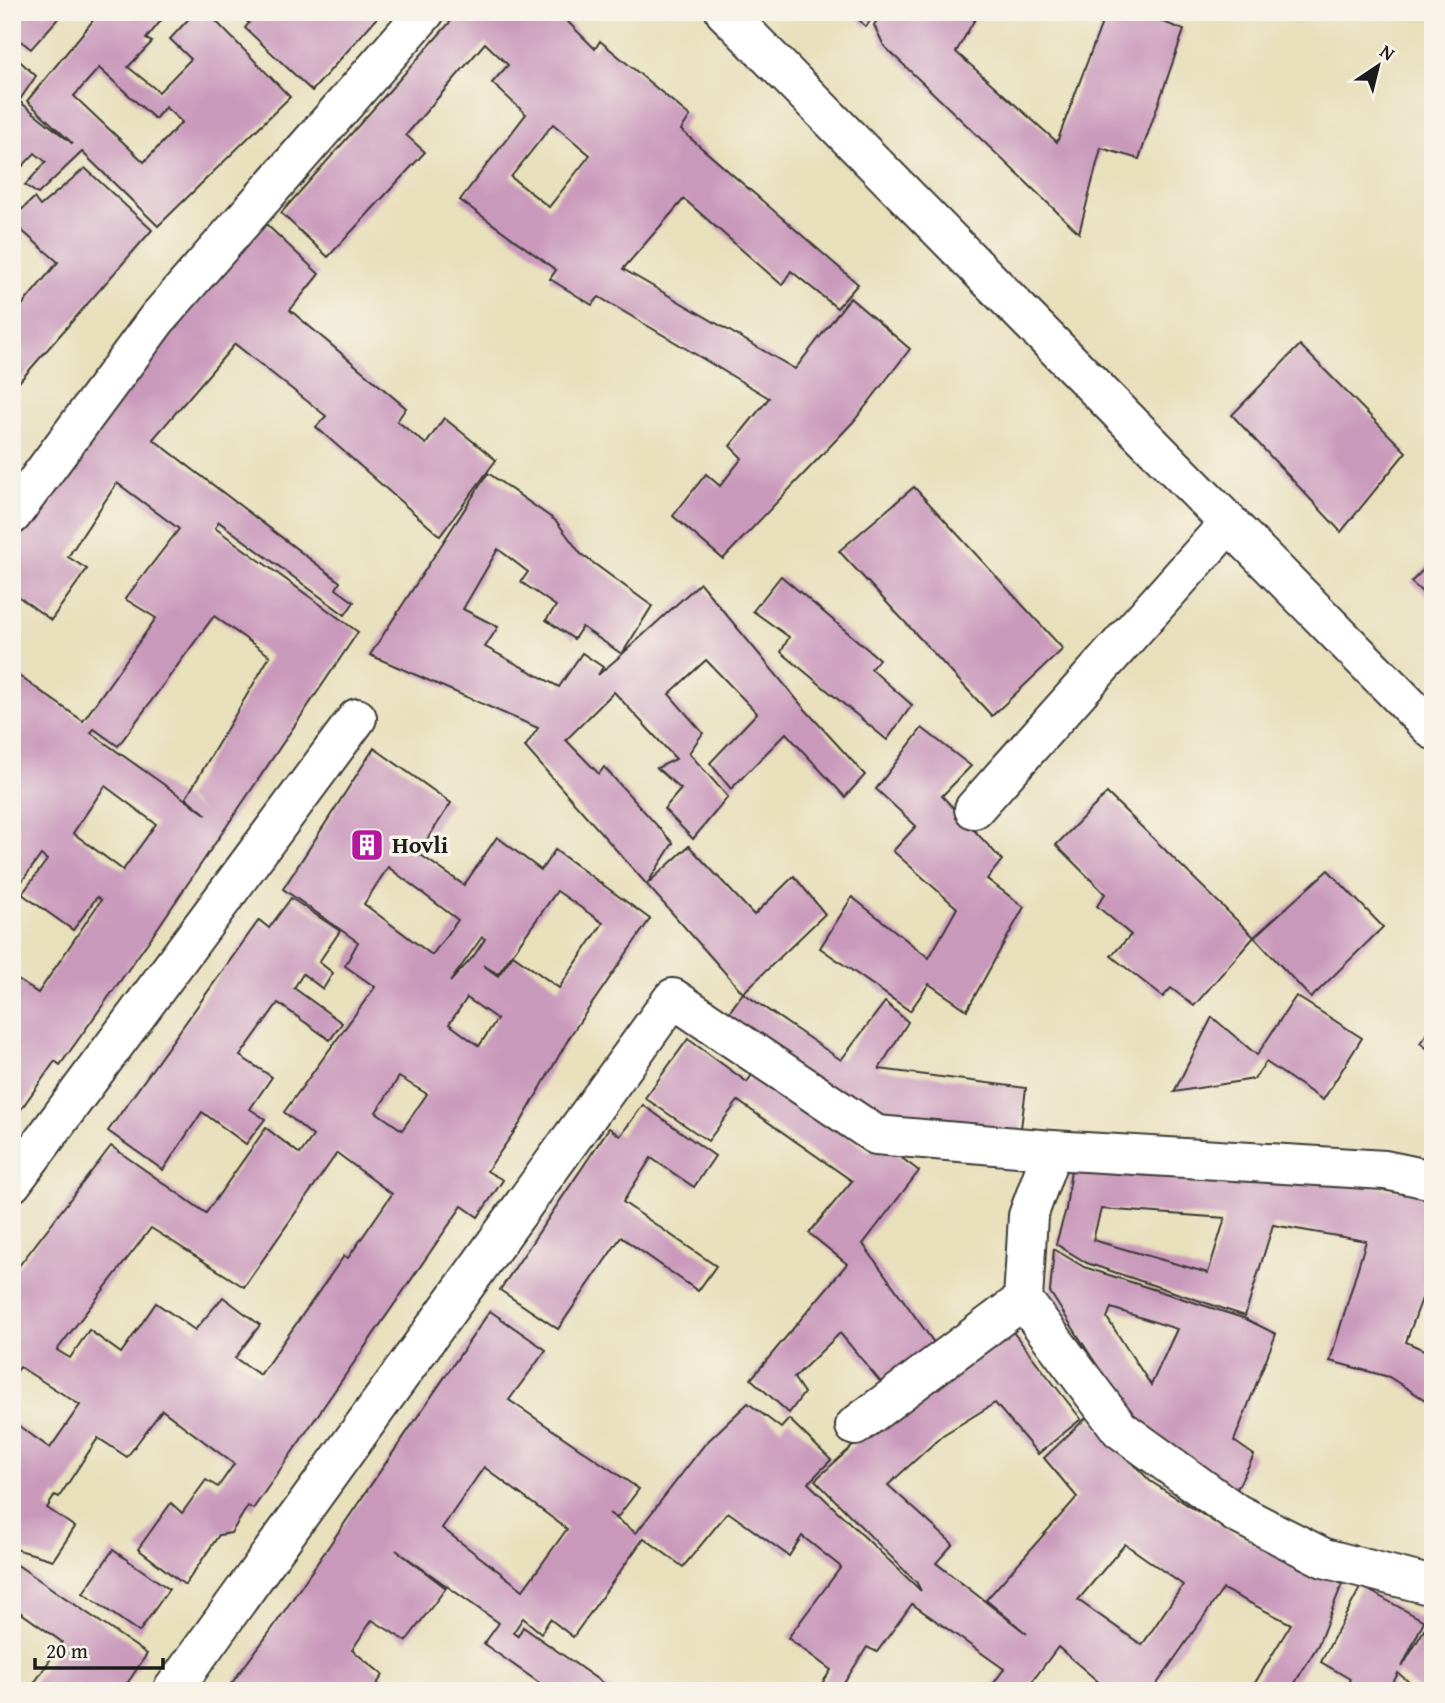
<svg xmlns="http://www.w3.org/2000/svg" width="1445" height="1703" font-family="'Gentium Book Plus',serif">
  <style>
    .building { fill: #c999bb; fill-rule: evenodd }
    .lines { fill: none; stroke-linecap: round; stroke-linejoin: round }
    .minor-casing { stroke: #3b3934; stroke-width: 42 }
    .primary-casing { stroke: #3b3934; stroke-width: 42 }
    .minor { stroke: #fff; stroke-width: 38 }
    .primary { stroke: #fff; stroke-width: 38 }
    .labels { text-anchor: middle; stroke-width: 7; stroke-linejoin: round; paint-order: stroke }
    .poi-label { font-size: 24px; font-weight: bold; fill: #1c1c1c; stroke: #f7f3e8; text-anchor: start }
  </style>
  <rect width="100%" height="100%" fill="#f7f3e8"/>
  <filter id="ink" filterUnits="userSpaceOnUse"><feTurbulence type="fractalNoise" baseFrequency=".0143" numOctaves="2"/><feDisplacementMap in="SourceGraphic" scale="14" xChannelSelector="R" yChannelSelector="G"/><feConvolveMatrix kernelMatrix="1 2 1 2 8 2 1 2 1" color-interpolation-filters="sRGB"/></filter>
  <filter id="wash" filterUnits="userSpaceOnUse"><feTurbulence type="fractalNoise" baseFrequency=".00686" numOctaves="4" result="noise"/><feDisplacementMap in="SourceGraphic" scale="28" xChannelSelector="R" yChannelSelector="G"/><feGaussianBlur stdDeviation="1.57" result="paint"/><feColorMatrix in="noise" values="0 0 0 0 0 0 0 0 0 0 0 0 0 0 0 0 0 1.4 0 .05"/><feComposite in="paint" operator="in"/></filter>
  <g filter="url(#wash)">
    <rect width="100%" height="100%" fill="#e8dfbb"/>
    <g id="blocks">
      <g class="building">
        <path d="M12,12L27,14L64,12L31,49L12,34Z"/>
        <path d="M100,12H168L146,39L152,42L128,67L159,92L191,59L170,39L195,12H207L290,97L158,226L82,152L38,194L25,185L46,162L35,153L15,174L12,172V54L36,76L19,101L73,144L27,101ZM99,68L155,119L165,107L182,122L144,162L74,96Z"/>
        <path d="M237,12H382L312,91L245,28L249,23Z"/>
        <path d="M459,12H558L595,49L600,41L690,116L681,130L858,284L837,308L791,271L782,285L684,199L623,269L795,369L850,298L910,349L854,421L723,559L673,516L706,474L720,486L742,458L730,446L769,398L599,297L592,305L550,279L556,270L460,200L526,114L492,83L508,65L485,43L406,135L425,152L328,257L281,213ZM553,124L590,155L549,207L511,177Z"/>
        <path d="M851,12H876L866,27Z"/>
        <path d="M882,12H979L956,52L1057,142L1106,12H1138L1184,30L1139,159L1101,148L1079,233L884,46L874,25Z"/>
        <path d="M85,168L152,230L12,390V317L58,262L12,222V219L34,198L40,206Z"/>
        <path d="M266,224L319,274L290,310L406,408L397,421L426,444L444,418L496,460L440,536L316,427L326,416L235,344L153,439L340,582L336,589L354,602L345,615L219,522L215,528L358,632L153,935L60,1065L55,1061L12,1122V976L38,993L101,900L97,897L73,930L22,894L47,860L41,855L12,895V736L21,723L12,716V671L83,721L156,618L125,599L179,529L117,483L68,557L87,569L51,620L12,592V539L88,430L148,355ZM214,616L270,656L186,798L207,815L91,733L94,729L118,746ZM105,786L156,824L123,870L73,833Z"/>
        <path d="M1300,345L1406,452L1341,532L1232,415Z"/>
        <path d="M488,473L556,521L581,554L652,606L622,654L582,627L574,639L546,620L556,606L521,582L528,572L498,549L463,609L498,627L485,647L559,687L582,653L603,667L598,675L619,657L700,583L803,707L865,775L845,797L786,733L731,789L710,763L757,713L706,660L669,694L703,733L689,753L728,797L693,839L664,809L681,789L657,768L676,759L614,692L566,740L599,774L604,767L673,843L647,884L689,846L754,915L794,876L825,914L743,993L525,747L538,728L370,655Z"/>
        <path d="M914,487L1063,649L992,716L839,551Z"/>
        <path d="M1433,560V602L1411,582Z"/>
        <path d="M781,576L879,659L871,669L912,705L887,740L781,652L789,637L753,611Z"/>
        <path d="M922,728L971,766L942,796L1002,860L987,879L1024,907L967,1010L929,984L910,1011L820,948L852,897L929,958L957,908L893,851L916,826L876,789Z"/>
        <path d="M374,748L451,803L418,853L464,885L497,837L541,870L555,850L650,919L572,1033L521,1122L487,1171L503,1180L478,1217L462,1206L253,1509L248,1506L231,1533L219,1535L185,1585L138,1549L171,1503L182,1513L206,1480L218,1487L234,1464L162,1410L127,1457L98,1438L59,1497L55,1495L47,1508L75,1527L53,1560L12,1548V1421L50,1448L80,1405L20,1367L12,1378V1275L111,1146L206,1213L266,1128L300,1154L313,1136L284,1112L375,987L345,966L358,942L283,889ZM388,867L458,920L432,955L364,904ZM557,891L603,923L559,988L513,955L498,976L483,965L498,974ZM482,937L485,939L473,957L450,982ZM467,998L497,1019L479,1046L449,1024ZM399,1077L427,1094L402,1130L376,1112ZM337,1153L392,1194L348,1258L344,1256L260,1375L235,1358L260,1325L223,1297L195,1330L156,1303L121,1353L89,1330L70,1358L57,1350L151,1228L244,1287Z"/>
        <path d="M1107,793L1254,937L1194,1006L1171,988L1163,997L1111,956L1131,935L1097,906L1105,894L1056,845Z"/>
        <path d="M1328,870L1383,927L1311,998L1254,937Z"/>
        <path d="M291,898L340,931L319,962L333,973L323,989L303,974L294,988L342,1023L330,1040L278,1003L240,1056L272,1077L250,1109L265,1119L246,1144L202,1112L163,1170L108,1131L259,920L269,928Z"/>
        <path d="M743,993L841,1060L885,1002L908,1022L879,1069L1026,1088L1019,1144L871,1119L723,1021Z"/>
        <path d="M1296,996L1362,1038L1323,1100L1266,1062L1254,1079L1174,1092L1212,1017L1257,1055Z"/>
        <path d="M1433,1025V1053L1420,1043Z"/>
        <path d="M688,1039L747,1082L756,1069L869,1152L878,1140L919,1171L863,1244L942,1354L888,1391L840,1333L794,1378L804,1393L789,1413L751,1379L847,1264L809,1233L852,1181L738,1101L708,1141L645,1098Z"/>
        <path d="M643,1105L715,1156L694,1187L651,1158L623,1202L716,1266L698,1291L621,1237L558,1329L500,1290L609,1128L620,1136Z"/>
        <path d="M1073,1153L1411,1191L1433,1198V1277H1430L1406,1342L1433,1354V1405L1389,1377L1330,1361L1366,1241L1273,1225L1245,1316L1087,1263L1056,1244L1066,1209ZM1101,1209L1225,1218L1208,1273L1093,1240Z"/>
        <path d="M1054,1249L1084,1267L1246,1319L1276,1334L1234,1441L1254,1455L1236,1491L1131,1419L1050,1292ZM1111,1308L1177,1329L1151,1385L1107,1318Z"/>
        <path d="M490,1311L546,1350L509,1400L639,1489L617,1518L609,1513L636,1533L705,1444L748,1403L781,1428L789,1419L831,1460L808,1483L921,1591L917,1583L815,1480L913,1392L1009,1327L1081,1419L1038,1454L995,1403L943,1435L888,1485L953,1544L936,1563L1027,1634L986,1600L1077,1497L1044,1458L1088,1416L1150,1481L1227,1530L1342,1584L1318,1645L1290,1691H1250L1291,1624L1223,1589L1152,1691H1109L1058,1647L1025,1691H988L1004,1669L912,1604L877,1652L867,1647L839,1691H817L831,1670L788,1638L841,1567L802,1536L789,1556L728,1512L683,1567L644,1538L573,1637L550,1619L541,1633L523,1618L513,1633L518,1636L523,1627L614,1691H551L484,1644L499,1623L396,1550L446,1588L406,1641L372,1620L352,1650L383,1675L372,1691H226L272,1629ZM484,1467L567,1529L523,1590L442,1528ZM1125,1544L1183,1585L1142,1645L1078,1600Z"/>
        <path d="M113,1550L169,1589L139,1632L83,1593Z"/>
        <path d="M13,1562L147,1654L122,1691H29L62,1642L17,1610L12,1617Z"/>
        <path d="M1361,1586L1424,1621L1402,1667L1433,1615V1691H1420L1398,1673L1389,1691H1343L1350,1679L1321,1662Z"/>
      </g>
    </g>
  </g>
  <g filter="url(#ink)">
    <use href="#blocks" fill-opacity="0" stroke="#3b3934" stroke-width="2"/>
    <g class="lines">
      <defs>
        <g id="minor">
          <path d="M12,515L157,319L425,12"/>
          <path d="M974,809L1229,523"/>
          <path d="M1052,1150L1028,1216L1023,1300L1120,1429L1236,1513L1324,1558L1433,1586"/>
          <path d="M12,1183L357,718"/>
          <path d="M855,1426L1023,1300"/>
          <path d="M172,1691L673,998L876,1135L1052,1150L1385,1170L1433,1180"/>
        </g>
        <path id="primary" d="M725,12L1433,730"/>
      </defs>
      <use href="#minor" class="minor-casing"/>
      <use href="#primary" class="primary-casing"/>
      <use href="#minor" class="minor"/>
      <use href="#primary" class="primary"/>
    </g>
  </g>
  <defs>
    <symbol id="building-square" viewBox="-11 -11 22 22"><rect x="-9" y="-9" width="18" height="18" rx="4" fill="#b5179e" stroke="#f7f3e8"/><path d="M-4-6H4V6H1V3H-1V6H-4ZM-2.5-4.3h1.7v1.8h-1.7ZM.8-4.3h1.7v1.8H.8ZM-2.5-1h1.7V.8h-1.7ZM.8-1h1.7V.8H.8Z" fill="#fff"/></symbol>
  </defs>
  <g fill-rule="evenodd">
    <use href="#building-square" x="348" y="826" width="38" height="38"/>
  </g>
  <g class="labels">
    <g class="poi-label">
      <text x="392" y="853">Hovli</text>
    </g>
  </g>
  <rect width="1445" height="1703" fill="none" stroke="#f7f3e8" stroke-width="42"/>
  <g transform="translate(1378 66) rotate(35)" stroke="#f7f3e8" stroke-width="5" paint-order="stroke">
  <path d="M0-5L12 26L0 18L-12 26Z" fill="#1c1c1c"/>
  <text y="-10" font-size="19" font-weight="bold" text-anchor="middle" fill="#1c1c1c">N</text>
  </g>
  <path d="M35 1658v10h128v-10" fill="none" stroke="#1c1c1c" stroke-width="3.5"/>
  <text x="46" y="1658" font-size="21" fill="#1c1c1c" stroke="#f7f3e8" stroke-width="5" paint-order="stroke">20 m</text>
</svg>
